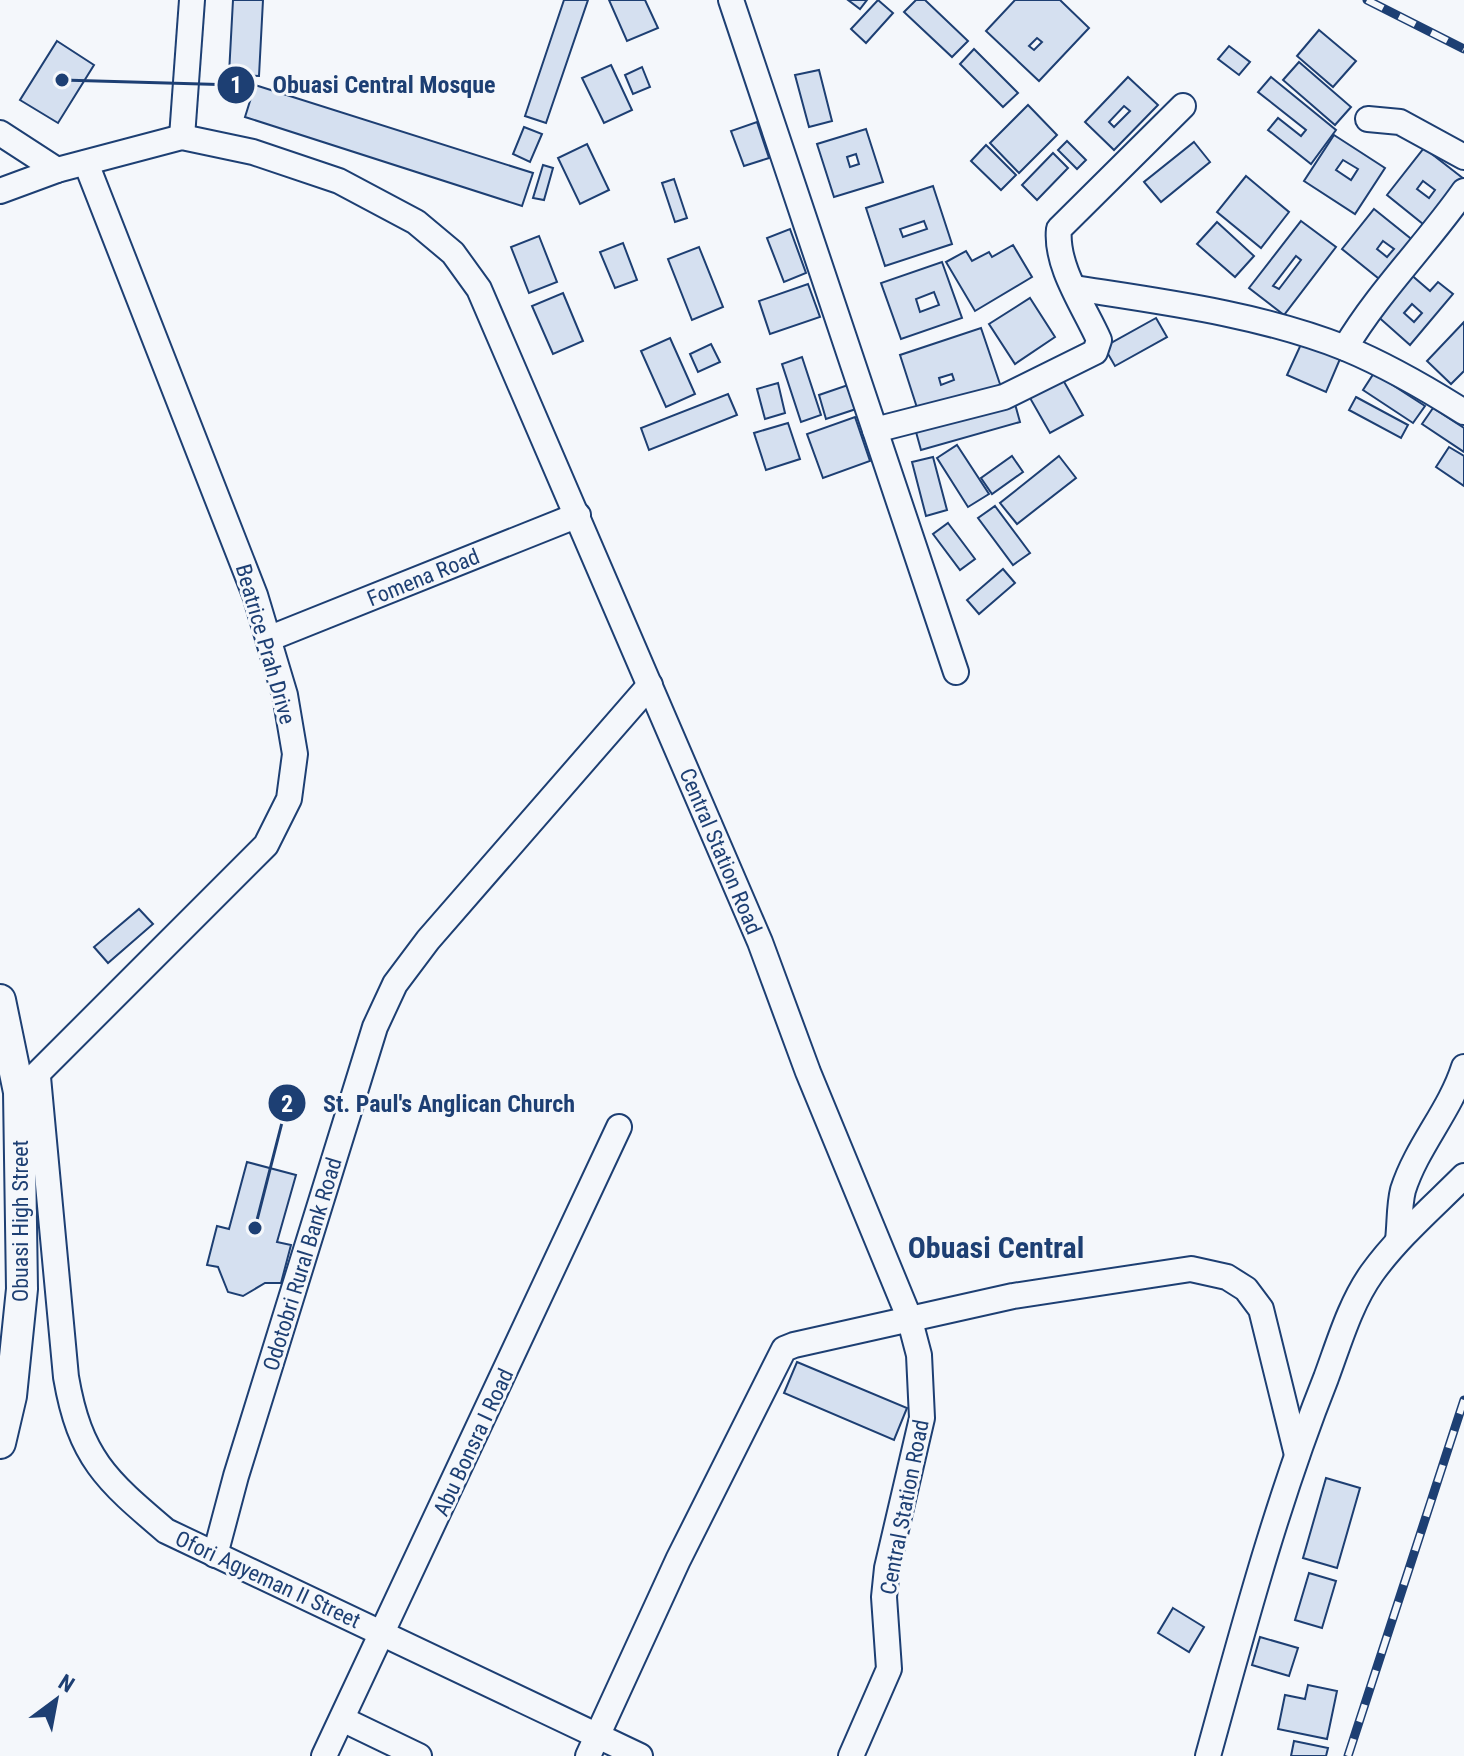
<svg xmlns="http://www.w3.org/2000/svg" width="1464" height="1756" font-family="'Roboto Condensed',sans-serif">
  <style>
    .building { fill: #d5e0f0; stroke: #1d3f73; stroke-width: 2; fill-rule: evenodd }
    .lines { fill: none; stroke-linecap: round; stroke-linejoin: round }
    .minor-casing { stroke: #1d3f73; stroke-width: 28 }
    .major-casing { stroke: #1d3f73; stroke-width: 34 }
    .minor { stroke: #f4f7fb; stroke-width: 24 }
    .major { stroke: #f4f7fb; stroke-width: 30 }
    .rail-casing { stroke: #1d3f73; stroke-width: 9 }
    .rail { stroke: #f4f7fb; stroke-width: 6; stroke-dasharray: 18; stroke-linecap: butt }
    .labels { text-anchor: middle; stroke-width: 6; stroke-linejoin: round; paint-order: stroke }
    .street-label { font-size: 22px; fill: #1d3f73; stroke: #f4f7fb }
    .district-label { font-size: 30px; font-weight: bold; fill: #1d3f73; stroke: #f4f7fb }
    .leader { fill: none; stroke: #1d3f73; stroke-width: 3 }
    .callout-dot { fill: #1d3f73; stroke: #f4f7fb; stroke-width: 3 }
    .mark-label { font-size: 24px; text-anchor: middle; font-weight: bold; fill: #fff }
    .callout-label { font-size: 24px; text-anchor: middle; font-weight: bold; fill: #1d3f73; stroke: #f4f7fb; stroke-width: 6; stroke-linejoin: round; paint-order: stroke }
  </style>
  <rect width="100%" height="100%" fill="#f4f7fb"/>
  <g class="building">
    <path d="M233,0H263L259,76L229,74Z"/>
    <path d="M564,0H588L546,123L525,116Z"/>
    <path d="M609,0H645L658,28L627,41Z"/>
    <path d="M848,0H867L860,9Z"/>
    <path d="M878,0L893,13L866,43L851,29Z"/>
    <path d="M916,0H925L968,41L952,57L904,12Z"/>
    <path d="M1015,0H1060L1089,28L1039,81L986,31ZM1037,38L1042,42L1034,50L1029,46Z"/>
    <path d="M1319,30L1356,61L1333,87L1297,56Z"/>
    <path d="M57,41L94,65L58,123L20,100Z"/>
    <path d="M1229,46L1250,62L1239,75L1218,59Z"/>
    <path d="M974,49L1018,93L1003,107L960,64Z"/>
    <path d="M1299,62L1351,107L1335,125L1283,80Z"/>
    <path d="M611,65L632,110L604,123L582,78Z"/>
    <path d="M642,67L650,87L633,94L625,75Z"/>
    <path d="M819,70L832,121L809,127L795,75Z"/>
    <path d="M1128,77L1158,105L1114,150L1085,122ZM1124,106L1130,111L1114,127L1109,122Z"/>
    <path d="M1271,77L1336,130L1311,164L1268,130L1278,118L1301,136L1306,130L1258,92Z"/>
    <path d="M255,85L533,173L522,206L245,117Z"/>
    <path d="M1028,105L1057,135L1019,173L990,143Z"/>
    <path d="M757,122L769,158L744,166L731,131Z"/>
    <path d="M524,127L542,134L530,162L513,154Z"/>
    <path d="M866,129L883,182L834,197L817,144ZM856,154L859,164L850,167L847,157Z"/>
    <path d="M1334,135L1385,168L1355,214L1304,181ZM1343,160L1358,169L1351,180L1336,170Z"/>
    <path d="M1067,141L1086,160L1077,169L1058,150Z"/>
    <path d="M1194,142L1210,162L1161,202L1144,182Z"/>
    <path d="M587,144L609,190L580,204L558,158Z"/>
    <path d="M986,145L1016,175L1001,190L971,161Z"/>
    <path d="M1424,148L1464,179L1428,228L1387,195ZM1423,181L1435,190L1429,198L1417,189Z"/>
    <path d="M1053,153L1068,168L1037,200L1022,185Z"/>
    <path d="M543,165L553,168L544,200L533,198Z"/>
    <path d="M1246,176L1289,212L1261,248L1217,212Z"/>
    <path d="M674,179L687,218L675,222L662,183Z"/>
    <path d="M933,186L952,244L885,266L866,208ZM924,221L927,229L903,237L900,229Z"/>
    <path d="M1374,209L1415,242L1383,282L1342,249ZM1383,241L1394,249L1387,257L1377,249Z"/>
    <path d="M1301,221L1336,247L1284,315L1249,288ZM1296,256L1301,260L1279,289L1273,286Z"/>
    <path d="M1217,222L1254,256L1235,277L1197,244Z"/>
    <path d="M790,229L806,273L784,282L767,238Z"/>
    <path d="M539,236L557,282L529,293L511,247Z"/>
    <path d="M623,243L637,280L615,288L600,252Z"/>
    <path d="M1013,245L1032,277L975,311L946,262L966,251L972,261L989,252L992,257Z"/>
    <path d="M699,247L723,307L692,320L668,259Z"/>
    <path d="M942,262L962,318L901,339L881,283ZM934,292L939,305L920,312L916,299Z"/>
    <path d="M1409,273L1430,291L1438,282L1453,294L1410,345L1375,314ZM1412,304L1422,313L1414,322L1404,313Z"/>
    <path d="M808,284L820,317L770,334L759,301Z"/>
    <path d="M563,293L583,341L553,354L532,306Z"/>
    <path d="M1030,298L1055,337L1015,364L989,324Z"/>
    <path d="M1156,318L1167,337L1115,366L1104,347Z"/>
    <path d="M1464,322V371L1451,384L1427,361Z"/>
    <path d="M981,328L1002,390L920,417L900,355ZM952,374L954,380L941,385L939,378Z"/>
    <path d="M670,338L695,394L666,407L641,351Z"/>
    <path d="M1302,342L1340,359L1326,392L1287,375Z"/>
    <path d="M711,344L720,362L698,372L690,354Z"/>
    <path d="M802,357L821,415L801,422L782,364Z"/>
    <path d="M1374,373L1425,406L1413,423L1363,390Z"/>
    <path d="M1063,380L1083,415L1050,433L1030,398Z"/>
    <path d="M778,383L785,413L765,419L757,389Z"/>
    <path d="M848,385L856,409L826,419L819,395Z"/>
    <path d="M728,394L737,415L649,450L641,428Z"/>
    <path d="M1356,397L1408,425L1401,438L1349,410Z"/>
    <path d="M1015,404L1020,422L921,450L916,432Z"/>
    <path d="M1433,408L1464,428V452L1422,424Z"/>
    <path d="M855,417L870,461L823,478L807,434Z"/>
    <path d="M788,423L800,459L766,470L754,433Z"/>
    <path d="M957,445L989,494L968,507L937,458Z"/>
    <path d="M1449,447L1464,456V486L1436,467Z"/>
    <path d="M1012,456L1023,472L992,494L981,478Z"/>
    <path d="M1059,456L1076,478L1017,524L1000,503Z"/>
    <path d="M933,457L947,510L926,516L912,462Z"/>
    <path d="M995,506L1030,553L1013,565L978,518Z"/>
    <path d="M948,523L975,559L960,570L933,534Z"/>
    <path d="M1003,569L1015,583L979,614L967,600Z"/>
    <path d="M139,909L153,924L108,963L94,947Z"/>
    <path d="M247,1162L296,1175L277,1242L291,1245L281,1283H265L243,1296L228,1292L218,1267L207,1265L217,1226L229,1229Z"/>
    <path d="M797,1362L907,1408L894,1440L784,1393Z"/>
    <path d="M1326,1478L1360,1488L1337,1568L1303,1558Z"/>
    <path d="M1309,1573L1336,1581L1322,1628L1295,1620Z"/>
    <path d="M1173,1608L1204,1627L1189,1652L1158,1633Z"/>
    <path d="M1260,1637L1298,1648L1289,1676L1252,1665Z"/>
    <path d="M1308,1685L1337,1691L1327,1739L1278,1729L1285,1695L1305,1699Z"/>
    <path d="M1294,1741L1328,1748L1326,1756H1291Z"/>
  </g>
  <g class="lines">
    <defs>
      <g id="minor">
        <path d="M731,0L956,672"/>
        <path d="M1368,119L1400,122L1464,157"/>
        <path d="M0,133L57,170"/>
        <path d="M182,137L192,0"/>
        <path d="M0,191L57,170L182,137L253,152L339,181L416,222L453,253L479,289L760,942L808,1072L909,1317L919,1355L922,1418L887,1568L884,1597L889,1669L851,1756"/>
        <path d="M1074,288C1164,302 1259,314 1345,348C1386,365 1426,388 1464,412"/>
        <path d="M1345,348C1379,291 1426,245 1464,191"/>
        <path d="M875,430L1004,397L1095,352L1099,340C1085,308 1055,266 1059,229L1183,106"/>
        <path d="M268,639L578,515"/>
        <path d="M38,1077L66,1377C80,1458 106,1480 166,1531L640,1756"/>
        <path d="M19,1092L266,845L289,799L295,754L285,695L255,595L86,163"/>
        <path d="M1398,1240C1400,1224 1399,1206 1403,1190C1417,1146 1450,1111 1464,1067"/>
        <path d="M215,1555L236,1476L375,1027L395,984L428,940L650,685"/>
        <path d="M342,1719L419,1756"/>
        <path d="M324,1756L619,1127"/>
        <path d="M588,1756L678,1560L784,1349L794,1345L1013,1296L1191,1269L1227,1277L1246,1289L1261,1309L1297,1455"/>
        <path d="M1208,1756C1243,1629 1277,1501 1326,1378C1339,1343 1350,1304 1372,1273C1398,1237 1433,1207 1464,1176"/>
      </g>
      <path id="major" d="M0,1000L19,1092L22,1289L11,1396L0,1443"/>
    </defs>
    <use href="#minor" class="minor-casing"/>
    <use href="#major" class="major-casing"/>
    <use href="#minor" class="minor"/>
    <use href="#major" class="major"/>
    <defs>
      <g id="rail">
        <path d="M1367,0L1464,49"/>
        <path d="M1348,1756L1464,1400"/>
      </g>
    </defs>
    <use href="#rail" class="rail-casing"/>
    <use href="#rail" class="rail"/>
  </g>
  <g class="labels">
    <g class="street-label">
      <text transform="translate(423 577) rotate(-22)" y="8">Fomena Road</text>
      <text transform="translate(266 644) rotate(74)" y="8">Beatrice Prah Drive</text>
      <text transform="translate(721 851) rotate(67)" y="8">Central Station Road</text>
      <text transform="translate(20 1221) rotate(-90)" y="8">Obuasi High Street</text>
      <text transform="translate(302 1264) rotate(-73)" y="8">Odotobri Rural Bank Road</text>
      <text transform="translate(473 1442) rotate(-65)" y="8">Abu Bonsra I Road</text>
      <text transform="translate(904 1507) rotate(-79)" y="8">Central Station Road</text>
      <text transform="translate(268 1579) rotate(25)" y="8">Ofori Agyeman II Street</text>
    </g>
    <g class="district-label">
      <text x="996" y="1258">Obuasi Central</text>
    </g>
  </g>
  <path class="leader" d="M62 80L236 85M255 1228L287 1103"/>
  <g class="callout-dot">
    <circle cx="62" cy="80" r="8"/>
    <circle cx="255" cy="1228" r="8"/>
    <circle cx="236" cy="85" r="20"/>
    <circle cx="287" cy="1103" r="20"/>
  </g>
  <g class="mark-label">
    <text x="236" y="93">1</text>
    <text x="287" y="1112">2</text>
  </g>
  <g class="callout-label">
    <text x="384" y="93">Obuasi Central Mosque</text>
    <text x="449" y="1112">St. Paul's Anglican Church</text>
  </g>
  <g transform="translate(56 1700) rotate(32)" stroke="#f4f7fb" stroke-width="6" paint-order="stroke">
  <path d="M0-6L14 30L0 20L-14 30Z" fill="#1d3f73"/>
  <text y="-12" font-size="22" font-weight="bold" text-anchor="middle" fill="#1d3f73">N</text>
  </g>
</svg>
